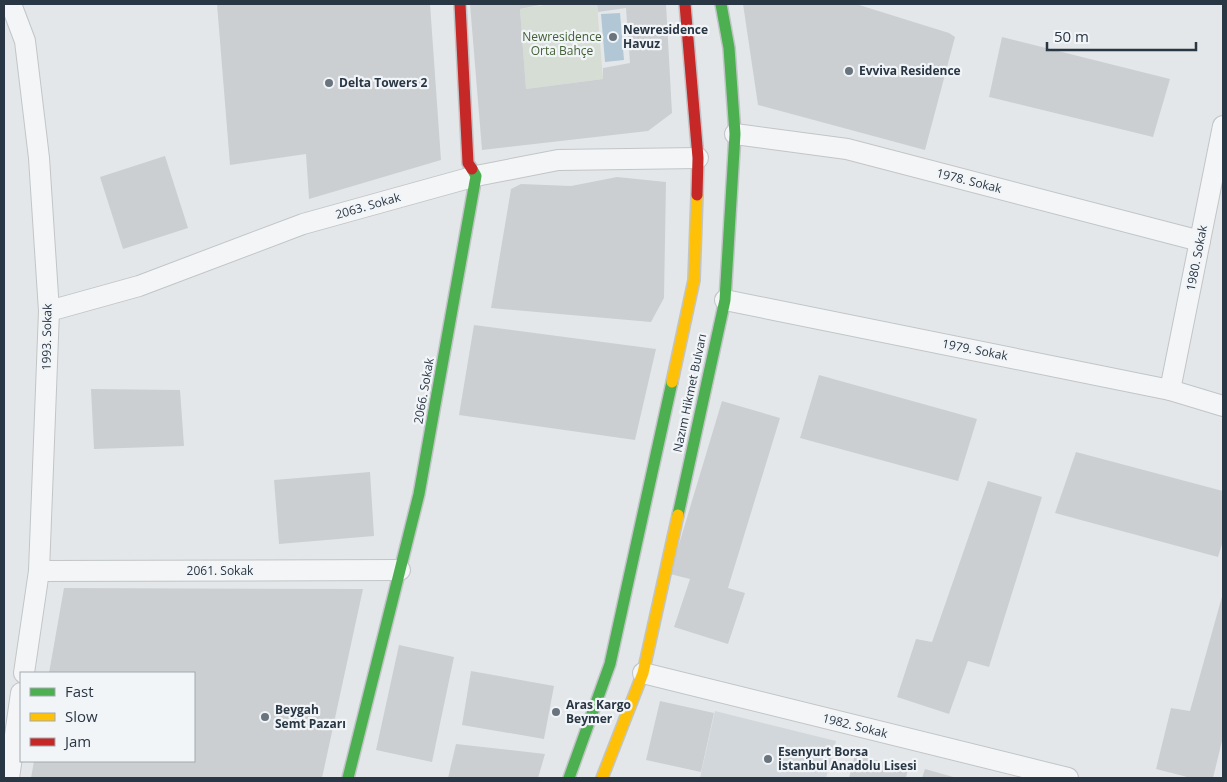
<svg xmlns="http://www.w3.org/2000/svg" width="1227" height="782" font-family="'Open Sans',sans-serif">
  <style>
    .built { fill: #d2d7dc }
    .green { fill: #d6ddd4 }
    .water { fill: #b2c7d5 }
    .building { fill: #cccfd2 }
    .lines { fill: none; stroke-linecap: round; stroke-linejoin: round }
    .street-casing { stroke: #c2c5c7; stroke-width: 22 }
    .fast-casing { stroke: #c2c5c7; stroke-width: 14 }
    .slow-casing { stroke: #c2c5c7; stroke-width: 14 }
    .jam-casing { stroke: #c2c5c7; stroke-width: 14 }
    .street { stroke: #f3f5f6; stroke-width: 20 }
    .fast { stroke: #4caf50; stroke-width: 11 }
    .slow { stroke: #ffc107; stroke-width: 11 }
    .jam { stroke: #c62828; stroke-width: 11 }
    .poi-dot { fill: #6a747e; stroke: #f2f5f8; stroke-width: 2 }
    .labels { text-anchor: middle; stroke-width: 4.5; stroke-linejoin: round; paint-order: stroke }
    .poi-label { font-size: 12px; font-weight: bold; fill: #293644; stroke: #f2f5f8; text-anchor: start }
    .park-label { font-size: 12px; fill: #436036; stroke: #f2f5f8 }
    .street-label { font-size: 12px; fill: #293644; stroke: #f2f5f8 }
  </style>
  <rect width="100%" height="100%" fill="#e4e7e9"/>
  <path class="built" d="M715,711L836,741L826,778H700Z"/>
  <path class="green" d="M551,4H597L603,79L526,89L520,9Z"/>
  <path class="water" d="M620,13L624,60L605,62L601,14Z"/>
  <g class="building">
    <path d="M217,4H430L441,160L309,199L306,154L230,165Z"/>
    <path d="M470,4H545L520,9L526,89L603,79V68L630,63L626,8L598,12L597,4H666L672,113L648,131L482,150Z"/>
    <path d="M743,4H856L949,33L955,37L925,150L758,105Z"/>
    <path d="M1002,37L1170,79L1153,137L989,97Z"/>
    <path d="M165,156L188,228L123,249L100,177Z"/>
    <path d="M617,177L666,182L664,298L651,322L491,308L511,189L521,184L571,186Z"/>
    <path d="M474,325L656,349L635,440L459,415Z"/>
    <path d="M819,375L977,419L958,481L800,438Z"/>
    <path d="M91,389L180,390L184,446L94,449Z"/>
    <path d="M722,401L780,418L728,588L745,593L728,644L674,627L690,579L670,574Z"/>
    <path d="M1076,452L1223,491V541L1218,557L1055,513Z"/>
    <path d="M370,472L374,536L279,544L274,480Z"/>
    <path d="M988,481L1042,497L989,667L968,661L949,714L897,697L916,639L932,642Z"/>
    <path d="M64,588L363,589L322,778H31L34,761H194V673H49Z"/>
    <path d="M1223,593V737L1213,778H1191L1156,769L1171,708L1190,711Z"/>
    <path d="M399,645L454,657L432,762L376,750Z"/>
    <path d="M471,671L554,686L544,739L462,725Z"/>
    <path d="M660,701L714,713L701,772L646,760Z"/>
    <path d="M456,744L545,754L538,778H448Z"/>
    <path d="M855,755L908,768L906,778H849Z"/>
    <path d="M925,769L957,778H922Z"/>
  </g>
  <g class="lines">
    <defs>
      <g id="street">
        <path d="M11,4L25,41L39,158L49,311L39,571L24,673"/>
        <path d="M735,134L847,149L1200,241"/>
        <path d="M725,300L1170,390L1223,406"/>
        <path d="M49,311L139,286L303,224L476,176L558,160L698,158"/>
        <path d="M1170,390L1223,126"/>
        <path d="M39,571L400,570"/>
        <path d="M643,673L1068,778"/>
        <path d="M9,778L21,693"/>
      </g>
      <g id="fast">
        <path d="M678,515L725,300L735,134L729,48L721,4"/>
        <path d="M348,778L419,494L476,176L472,169"/>
        <path d="M569,778L610,664L672,382"/>
      </g>
      <g id="slow">
        <path d="M672,382L694,280L697,195"/>
        <path d="M602,778L643,673L678,515"/>
      </g>
      <g id="jam">
        <path d="M460,4L468,163L472,169"/>
        <path d="M685,4L698,158L697,195"/>
      </g>
    </defs>
    <use href="#street" class="street-casing"/>
    <use href="#fast" class="fast-casing"/>
    <use href="#slow" class="slow-casing"/>
    <use href="#jam" class="jam-casing"/>
    <use href="#street" class="street"/>
    <use href="#fast" class="fast"/>
    <use href="#slow" class="slow"/>
    <use href="#jam" class="jam"/>
  </g>
  <g class="poi-dot">
    <circle cx="613" cy="37" r="5"/>
    <circle cx="849" cy="71" r="5"/>
    <circle cx="329" cy="83" r="5"/>
    <circle cx="556" cy="712" r="5"/>
    <circle cx="265" cy="717" r="5"/>
    <circle cx="768" cy="759" r="5"/>
  </g>
  <g class="labels">
    <g class="poi-label">
      <text x="623" y="34">Newresidence<tspan x="623" dy="14">Havuz</tspan></text>
      <text x="859" y="75">Evviva Residence</text>
      <text x="339" y="87">Delta Towers 2</text>
      <text x="566" y="709">Aras Kargo<tspan x="566" dy="14">Beymer</tspan></text>
      <text x="275" y="714">Beygah<tspan x="275" dy="14">Semt Pazarı</tspan></text>
      <text x="778" y="756">Esenyurt Borsa<tspan x="778" dy="14">İstanbul Anadolu Lisesi</tspan></text>
    </g>
    <g class="park-label">
      <text x="562" y="41">Newresidence<tspan x="562" dy="14">Orta Bahçe</tspan></text>
    </g>
    <g class="street-label">
      <text transform="translate(969 181) rotate(14)" y="4">1978. Sokak</text>
      <text transform="translate(368 206) rotate(-16)" y="4">2063. Sokak</text>
      <text transform="translate(1197 258) rotate(-79)" y="4">1980. Sokak</text>
      <text transform="translate(47 337) rotate(-89)" y="4">1993. Sokak</text>
      <text transform="translate(975 350) rotate(11)" y="4">1979. Sokak</text>
      <text transform="translate(424 391) rotate(-80)" y="4">2066. Sokak</text>
      <text transform="translate(690 393) rotate(-78)" y="4">Nazım Hikmet Bulvarı</text>
      <text x="220" y="575">2061. Sokak</text>
      <text transform="translate(855 726) rotate(14)" y="4">1982. Sokak</text>
    </g>
  </g>
  <rect width="1227" height="782" fill="none" stroke="#293644" stroke-width="10"/>
  <rect x="20" y="672" width="175" height="90" fill="#f2f5f8" stroke="#a2a9b0"/>
  <rect x="30" y="688" width="25" height="8" fill="#4caf50" stroke="#a2a9b0"/>
  <text x="65" y="697" font-size="15" fill="#293644">Fast</text>
  <rect x="30" y="713" width="25" height="8" fill="#ffc107" stroke="#a2a9b0"/>
  <text x="65" y="722" font-size="15" fill="#293644">Slow</text>
  <rect x="30" y="738" width="25" height="8" fill="#c62828" stroke="#a2a9b0"/>
  <text x="65" y="747" font-size="15" fill="#293644">Jam</text>
  <path d="M1047 42v8h149v-8" fill="none" stroke="#293644" stroke-width="2.5"/>
  <text x="1054" y="42" font-size="15" fill="#293644" stroke="#f2f5f8" stroke-width="4" paint-order="stroke">50 m</text>
</svg>
